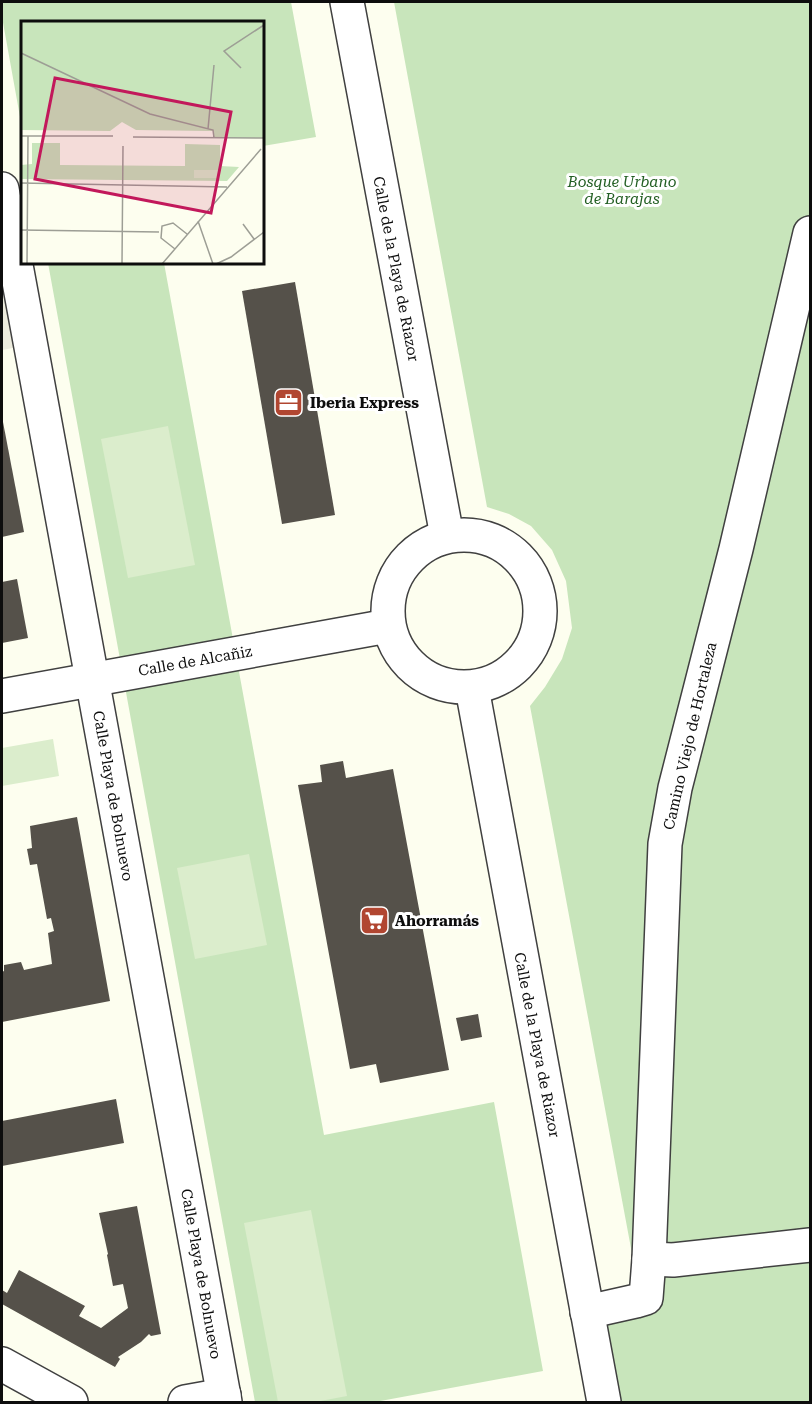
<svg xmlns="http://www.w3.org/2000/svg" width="812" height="1404" font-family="'Roboto Serif',serif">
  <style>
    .green { fill: #c8e5bb }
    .pitch { fill: #dbedcc }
    .plaza { fill: #edecde }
    .building { fill: #55514a }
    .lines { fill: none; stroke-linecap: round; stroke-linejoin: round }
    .minor-casing { stroke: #404040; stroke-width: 36 }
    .minor { stroke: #fff; stroke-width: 33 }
    .labels { text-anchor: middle; stroke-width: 6; stroke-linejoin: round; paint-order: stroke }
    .park-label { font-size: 15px; font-style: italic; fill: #235f23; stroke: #fff }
    .street-label { font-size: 15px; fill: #0d0d0d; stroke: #fff }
    .poi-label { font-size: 15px; font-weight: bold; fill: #0d0d0d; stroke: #fff; text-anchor: start }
    .inset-road { fill: none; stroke: #9d9e95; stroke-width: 1.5 }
    .view { fill: #c2185b; fill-opacity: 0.15; stroke: #c2185b; stroke-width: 3 }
    .inset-edge { fill: none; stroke: #0d0d0d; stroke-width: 3 }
  </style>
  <rect width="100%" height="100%" fill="#fdfeef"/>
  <g class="green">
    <path d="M2,2H291L316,137L263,146L262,22H22V128L2,17Z"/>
    <path d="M394,2H810V1402H604L587,1312L636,1301L633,1259L530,706L545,687L562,659L572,628L566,581L552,550L531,526L509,514L487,507Z"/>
    <path d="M48,263H164L324,1135L494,1102L543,1371L375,1402H255Z"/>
  </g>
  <g class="pitch">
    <path d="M168,426L195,565L128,578L101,439Z"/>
    <path d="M53,739L59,776L2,786V748Z"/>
    <path d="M249,854L267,945L195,959L177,868Z"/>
    <path d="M311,1210L347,1396L315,1402H278L244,1223Z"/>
  </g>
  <path class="plaza" d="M2,274L18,347L2,350Z"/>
  <g class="building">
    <path d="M295,282L335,515L282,524L242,291Z"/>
    <path d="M2,422H3L24,532L2,537Z"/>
    <path d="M17,579L28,638L2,643V582Z"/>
    <path d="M343,761L346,778L393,769L449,1070L380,1083L376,1064L350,1069L298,785L322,782L320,765Z"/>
    <path d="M77,817L110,1001L2,1022V972L4,971V965L21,962L24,970L52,964L48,933L54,931L51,918L47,919L37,864L30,865L27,849L32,848L30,826Z"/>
    <path d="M478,1014L482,1037L461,1041L456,1018Z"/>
    <path d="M116,1099L124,1143L2,1166V1121Z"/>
    <path d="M137,1206L161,1334L151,1336L149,1334L141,1342L118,1357L120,1359L115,1367L2,1304V1290L7,1293L19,1270L85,1306L79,1316L101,1328L128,1308L123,1284L113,1286L107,1255L108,1254L99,1213Z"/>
  </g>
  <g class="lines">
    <defs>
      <g id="minor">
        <path d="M347,2L447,536"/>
        <path d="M2,189L225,1402"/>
        <circle cx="464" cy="611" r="76"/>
        <path d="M472,688L604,1402"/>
        <path d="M2,696L388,626"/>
        <path d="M649,1259L673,1260L810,1245"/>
        <path d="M587,1312L636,1301L646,1298L649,1259L665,844L675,788L736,549L810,233"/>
        <path d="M2,1364L71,1402"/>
        <path d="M185,1402L224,1395"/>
      </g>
    </defs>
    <use href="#minor" class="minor-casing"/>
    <use href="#minor" class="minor"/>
  </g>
  <defs>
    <symbol id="office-square" viewBox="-11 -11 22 22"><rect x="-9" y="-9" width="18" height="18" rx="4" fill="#b14631" stroke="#fff"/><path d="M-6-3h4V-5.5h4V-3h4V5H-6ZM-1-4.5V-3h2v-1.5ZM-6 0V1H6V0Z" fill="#fff"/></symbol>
    <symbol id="supermarket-square" viewBox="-11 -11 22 22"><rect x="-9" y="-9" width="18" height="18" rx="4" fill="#b14631" stroke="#fff"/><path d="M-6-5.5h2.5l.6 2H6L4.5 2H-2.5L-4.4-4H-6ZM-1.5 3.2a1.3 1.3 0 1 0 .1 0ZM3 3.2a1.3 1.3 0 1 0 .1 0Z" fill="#fff"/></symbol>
  </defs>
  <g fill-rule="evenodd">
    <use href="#office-square" x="272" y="386" width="33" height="33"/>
    <use href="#supermarket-square" x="358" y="904" width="33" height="33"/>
  </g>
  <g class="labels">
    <g class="park-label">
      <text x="622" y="187">Bosque Urbano<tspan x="622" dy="17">de Barajas</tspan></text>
    </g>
    <g class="street-label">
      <text transform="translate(396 269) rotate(79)" y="5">Calle de la Playa de Riazor</text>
      <text transform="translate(195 661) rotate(-10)" y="5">Calle de Alcañiz</text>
      <text transform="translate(690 736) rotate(-77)" y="5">Camino Viejo de Hortaleza</text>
      <text transform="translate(113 796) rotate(80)" y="5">Calle Playa de Bolnuevo</text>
      <text transform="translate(537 1045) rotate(79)" y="5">Calle de la Playa de Riazor</text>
      <text transform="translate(201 1274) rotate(80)" y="5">Calle Playa de Bolnuevo</text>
    </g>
    <g class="poi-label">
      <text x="310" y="408">Iberia Express</text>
      <text x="395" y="926">Ahorramás</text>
    </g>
  </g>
  <g transform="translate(21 21)">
    <rect width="243" height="243" fill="#fdfeef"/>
    <path d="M0,0H243V117H193L192,110H187L115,109L101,101L89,110L0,109ZM11,122H39V144L164,145V123L199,124V145L218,146L206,160L0,158V144L11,143Z" fill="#c8e5bb"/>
    <path d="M173,149H197V157H173Z" fill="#dbedcc"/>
    <path class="inset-road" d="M0,32L129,93L192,109L193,117M220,47L203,30L243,4M187,108L193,44M0,115H92M112,116L243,117M0,162L206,166M177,200L192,243M222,203L233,218M0,209L138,211M154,228L140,217L141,205L152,202L166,213M6,243L7,115M101,243L102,125M141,243L240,128M195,243L210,236L243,211"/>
    <path class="view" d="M34,57L210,91L190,192L14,158Z"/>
    <rect width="243" height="243" class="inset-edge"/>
  </g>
  <rect width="812" height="1404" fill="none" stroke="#0d0d0d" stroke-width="6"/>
</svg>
